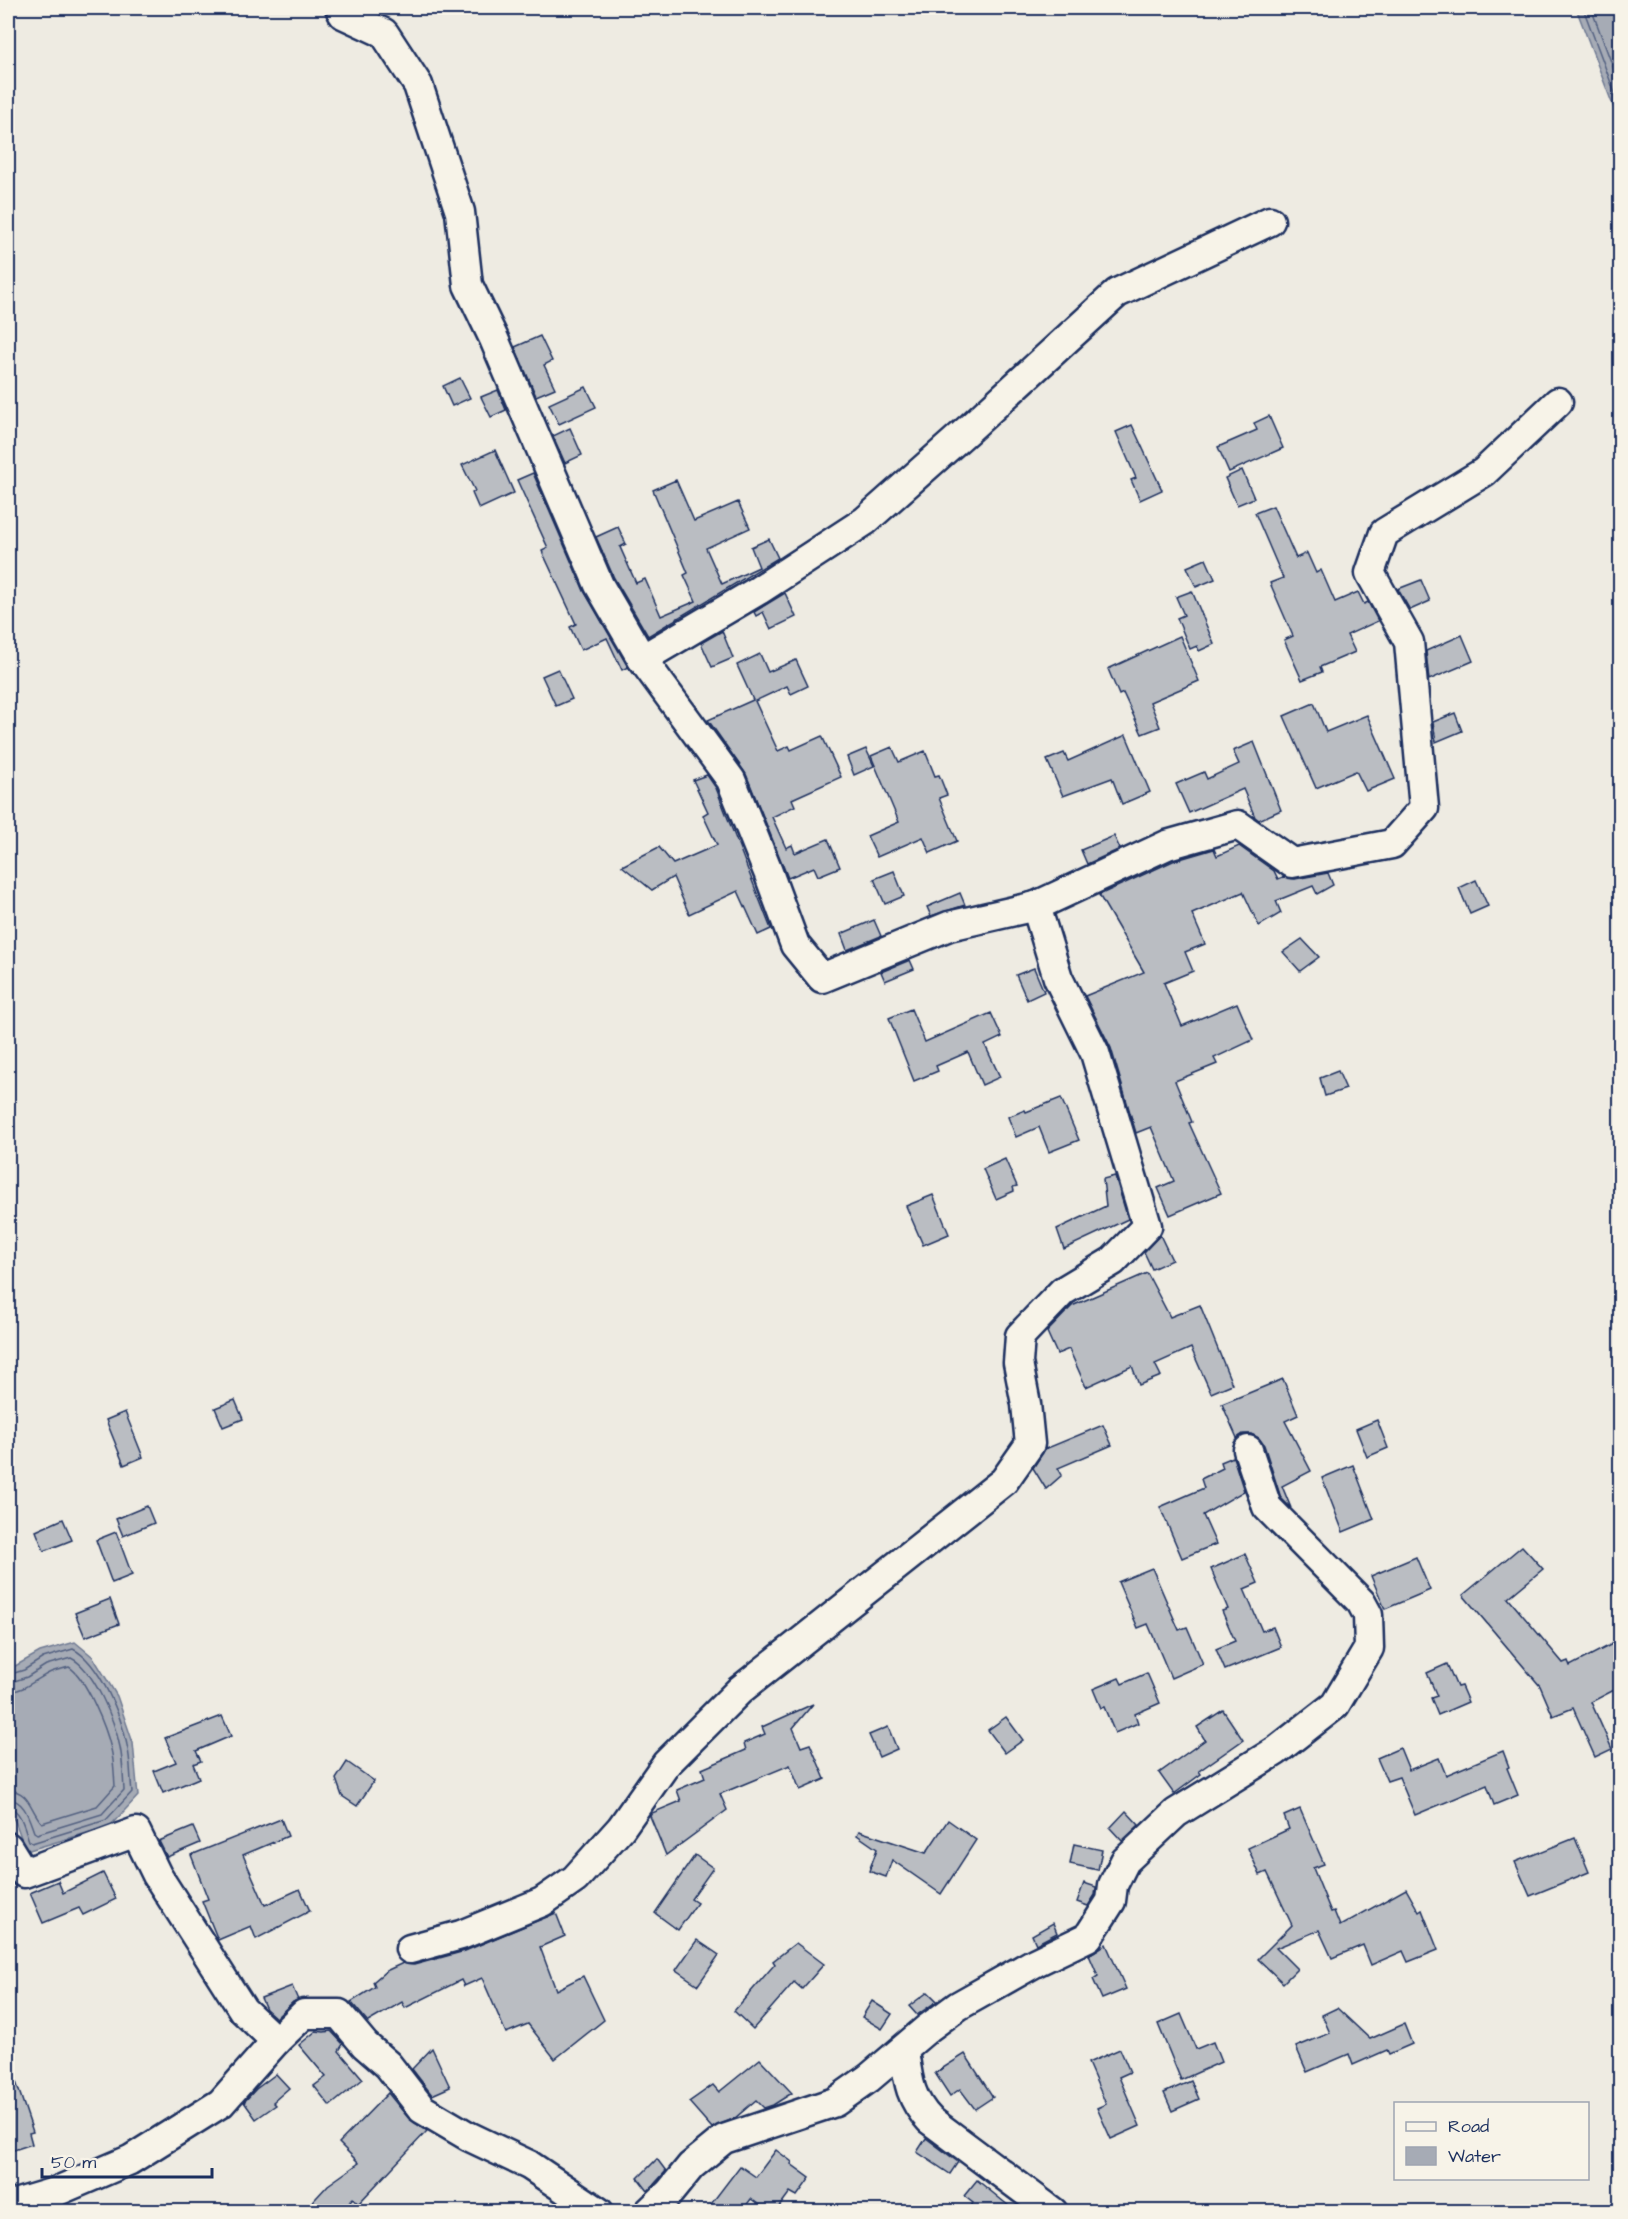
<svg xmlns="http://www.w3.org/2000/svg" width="1628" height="2219" font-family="'Architects Daughter',sans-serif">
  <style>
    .water { fill: #a6abb5; stroke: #6e7992; stroke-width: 1.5 }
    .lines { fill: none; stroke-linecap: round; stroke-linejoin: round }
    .shore { stroke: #536181; stroke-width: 1.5 }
    .building { fill: #babdc2; stroke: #1b2f5e; stroke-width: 1.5 }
    .minor-casing { stroke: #1b2f5e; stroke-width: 33 }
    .minor { stroke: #f7f3e8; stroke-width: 28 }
  </style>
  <rect width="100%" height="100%" fill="#eeebe2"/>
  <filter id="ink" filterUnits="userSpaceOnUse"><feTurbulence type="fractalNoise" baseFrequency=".0167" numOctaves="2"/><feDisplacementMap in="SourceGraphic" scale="12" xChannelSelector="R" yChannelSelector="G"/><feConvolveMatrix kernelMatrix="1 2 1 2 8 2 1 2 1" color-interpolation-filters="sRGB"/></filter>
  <g filter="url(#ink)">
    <g class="water">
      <path d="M1576,8H1620V124Z"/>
      <path d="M75,1642L93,1657L117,1696L133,1743L138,1796L110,1826L26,1851L15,1821L8,1809V1670L40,1652Z"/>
    </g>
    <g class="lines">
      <g class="shore">
        <path d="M1583,8L1620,107"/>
        <path d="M1591,8L1620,86"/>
        <path d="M8,1675L24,1670L43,1658L73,1649C99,1662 122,1717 127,1745C131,1760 130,1777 132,1792L106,1820L32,1843L29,1841C25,1830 21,1809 8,1807"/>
        <path d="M8,1683L27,1677L46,1665L71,1658C94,1669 115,1722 120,1747C123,1761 123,1776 124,1790L102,1814L37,1834L34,1832C29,1819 25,1800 8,1799"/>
        <path d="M8,1692C24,1691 35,1680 49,1673C55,1670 63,1669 69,1667C86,1677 107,1730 111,1749C114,1761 114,1774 115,1786L97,1806L42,1823C30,1810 30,1791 8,1790"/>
      </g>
    </g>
    <g class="building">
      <path d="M540,336L552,361L544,365L555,388L536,396L515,347Z"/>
      <path d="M460,378L470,398L452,406L443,386Z"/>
      <path d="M586,387L596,407L559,424L549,404Z"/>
      <path d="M498,390L506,410L491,417L481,397Z"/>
      <path d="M1269,416L1283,448L1229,472L1218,447L1257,430L1254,423Z"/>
      <path d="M1132,425L1162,490L1140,500L1131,480L1136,478L1116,432Z"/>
      <path d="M570,428L582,455L565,463L553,436Z"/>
      <path d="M495,450L514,493L479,509L472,493L475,491L462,465Z"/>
      <path d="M1242,470L1254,498L1237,505L1225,478Z"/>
      <path d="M533,473L584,591L628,667L622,670L607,638L581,650L570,627L576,624L542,551L548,548L517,480Z"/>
      <path d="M676,480L694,521L738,502L750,528L706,548L722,584L759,567L751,547L769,539L778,558L648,636L614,578L596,537L618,527L626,544L620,547L636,583L645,579L661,616L696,601L684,575L688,573L653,490Z"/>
      <path d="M1273,506L1296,558L1307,553L1316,573L1321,570L1335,602L1358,592L1364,604L1368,602L1378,621L1347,635L1355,652L1320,667L1322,672L1302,680L1284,640L1293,636L1270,583L1283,578L1255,513Z"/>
      <path d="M1206,559L1215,579L1196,587L1187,567Z"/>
      <path d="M1421,580L1430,601L1410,610L1398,589Z"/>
      <path d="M1192,591L1214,644L1199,651L1197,646L1190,649L1177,618L1184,615L1176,597Z"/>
      <path d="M785,593L796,617L771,629L763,612L756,616L754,612Z"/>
      <path d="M722,631L733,658L712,667L701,643Z"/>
      <path d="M1462,635L1473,661L1429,680L1426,651Z"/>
      <path d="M1180,636L1199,681L1150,702L1160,727L1142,734L1123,693L1119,695L1108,669Z"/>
      <path d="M760,654L768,672L796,660L808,686L791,694L787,686L755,701L778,751L789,746L791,750L822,736L841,777L792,799L795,806L772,817L786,848L792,845L795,853L828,839L840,867L818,876L814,867L788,878L746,774L708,720L753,700L737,665Z"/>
      <path d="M558,669L572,699L556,706L542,676Z"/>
      <path d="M1314,703L1326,732L1367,715L1395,779L1366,791L1356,771L1316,788L1284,716Z"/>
      <path d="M1455,713L1462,731L1436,742L1433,722Z"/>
      <path d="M1126,735L1150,792L1122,804L1112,778L1063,796L1047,760L1064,753L1068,761Z"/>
      <path d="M1254,742L1281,810L1259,820L1255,817L1243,789L1189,813L1176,784L1204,772L1207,779L1239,764L1233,751Z"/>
      <path d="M892,747L899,762L925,751L935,776L939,775L947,795L939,798L957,841L930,853L923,837L877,857L867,836L899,822L871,756Z"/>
      <path d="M866,749L874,766L854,775L847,757Z"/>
      <path d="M707,775L716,788L771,929L758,935L738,891L689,914L673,877L652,890L622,866L659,847L673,864L717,845L703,815L708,812L693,780Z"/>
      <path d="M1114,836L1120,849L1087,864L1081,850Z"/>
      <path d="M1239,846L1274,871L1278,879L1283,877L1295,879L1328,873L1333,885L1317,894L1313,886L1276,901L1281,913L1259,926L1243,892L1192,914L1205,944L1185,952L1193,971L1164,983L1182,1026L1237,1003L1253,1040L1214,1058L1217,1064L1175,1081L1192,1122L1189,1123L1221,1193L1170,1215L1158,1188L1174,1181L1151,1127L1136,1133L1111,1048L1085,996L1144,972L1099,895L1173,861L1214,849L1217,856Z"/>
      <path d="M894,871L904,896L885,904L874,879Z"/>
      <path d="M1476,880L1488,906L1470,914L1459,888Z"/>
      <path d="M960,893L965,905L931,916L927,907Z"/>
      <path d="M874,920L881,936L847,950L841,934Z"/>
      <path d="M1302,939L1319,957L1300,971L1283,952Z"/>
      <path d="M910,960L914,969L885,981L881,972Z"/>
      <path d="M1034,968L1044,992L1027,1000L1016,975Z"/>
      <path d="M911,1009L925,1042L991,1013L1002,1037L985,1045L1000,1077L982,1085L968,1052L936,1066L938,1071L914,1081L889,1018Z"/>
      <path d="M1338,1071L1346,1089L1325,1096L1320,1078Z"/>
      <path d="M1061,1098L1079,1140L1049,1152L1039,1127L1016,1137L1008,1117L1025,1110L1026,1112Z"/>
      <path d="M1005,1159L1017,1186L1013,1187L1014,1191L996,1199L983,1169Z"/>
      <path d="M1115,1176L1128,1219L1064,1249L1057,1229L1106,1206L1103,1179Z"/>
      <path d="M933,1195L949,1234L923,1245L906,1206Z"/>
      <path d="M1160,1235L1172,1260L1152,1269L1144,1252Z"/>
      <path d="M1147,1273L1170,1317L1200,1305L1232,1384L1211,1393L1191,1348L1155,1364L1161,1376L1139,1385L1132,1366L1086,1387L1069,1349L1057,1354L1047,1332L1072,1306Z"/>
      <path d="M1283,1379L1298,1415L1285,1421L1311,1471L1282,1486L1291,1508L1281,1498L1264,1445L1259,1438L1251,1434H1243L1237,1438L1222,1404Z"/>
      <path d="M235,1400L243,1419L223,1427L215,1408Z"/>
      <path d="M125,1412L143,1457L124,1465L106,1420Z"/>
      <path d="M1377,1420L1388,1448L1367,1457L1356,1429Z"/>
      <path d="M1103,1425L1112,1445L1058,1468L1062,1475L1046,1489L1033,1468L1045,1449Z"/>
      <path d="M1233,1457L1244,1491L1203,1515L1216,1544L1182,1558L1160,1507L1204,1488L1201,1479L1223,1468L1221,1462Z"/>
      <path d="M1353,1465L1374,1519L1343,1532L1322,1478Z"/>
      <path d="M147,1506L154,1523L123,1536L116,1519Z"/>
      <path d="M63,1519L72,1540L44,1551L36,1531Z"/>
      <path d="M116,1532L132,1575L112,1583L96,1540Z"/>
      <path d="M1522,1546L1543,1569L1508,1598L1563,1663L1568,1661L1570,1666L1620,1640V1687L1591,1702L1612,1749L1595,1757L1573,1708L1553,1716L1540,1686L1463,1595Z"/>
      <path d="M1245,1554L1258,1583L1244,1589L1262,1631L1273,1627L1281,1647L1225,1670L1216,1649L1235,1641L1222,1611L1228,1609L1211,1569Z"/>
      <path d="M1416,1557L1430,1590L1385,1609L1371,1576Z"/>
      <path d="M1152,1568L1179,1630L1187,1627L1203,1664L1171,1678L1148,1624L1138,1628L1118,1582Z"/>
      <path d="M110,1599L119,1624L85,1637L75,1613Z"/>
      <path d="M1447,1664L1457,1687L1461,1686L1468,1702L1438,1715L1431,1698L1437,1696L1427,1673Z"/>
      <path d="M1147,1673L1160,1703L1135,1714L1138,1723L1115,1733L1104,1707L1101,1708L1093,1689L1119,1678L1122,1684Z"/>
      <path d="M813,1704L793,1728L801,1747L810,1744L825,1779L800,1790L790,1765L720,1794L727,1810L666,1855L650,1816L652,1813L681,1801L677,1790L705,1778L702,1769L746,1750L744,1743L765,1734L762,1727Z"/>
      <path d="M1223,1710L1243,1740L1199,1771L1201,1774L1174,1794L1159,1773L1205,1740L1197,1727Z"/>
      <path d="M222,1716L231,1736L196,1751L201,1761L193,1764L199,1778L163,1793L154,1771L176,1762L165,1738Z"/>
      <path d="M1006,1717L1023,1740L1005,1753L988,1730Z"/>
      <path d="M888,1727L897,1749L879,1757L869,1735Z"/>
      <path d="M1400,1748L1409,1770L1439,1758L1446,1775L1503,1751L1509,1767L1507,1768L1518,1795L1494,1805L1487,1785L1415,1815L1399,1777L1387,1781L1377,1758Z"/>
      <path d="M347,1762L374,1781L357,1806L342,1796L336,1779Z"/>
      <path d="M1300,1809L1324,1864L1313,1868L1331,1912L1334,1911L1340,1926L1406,1889L1419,1912L1422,1910L1438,1950L1408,1962L1403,1951L1371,1965L1363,1945L1332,1958L1319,1930L1276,1948L1297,1969L1283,1983L1258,1959L1292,1925L1267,1872L1260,1875L1248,1848L1289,1829L1284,1816Z"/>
      <path d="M1126,1811L1139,1825L1122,1841L1110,1828Z"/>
      <path d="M281,1819L288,1836L243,1855L265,1905L300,1889L310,1911L256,1939L251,1926L218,1940L202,1901L208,1899L191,1855Z"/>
      <path d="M948,1820L976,1840L941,1894L892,1860L886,1877L869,1871L877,1849L857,1835L859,1831L926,1853Z"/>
      <path d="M193,1827L200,1843L167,1857L159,1841Z"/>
      <path d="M1575,1838L1589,1872L1530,1896L1515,1862Z"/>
      <path d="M1074,1844L1102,1850L1098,1870L1070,1864Z"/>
      <path d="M695,1855L713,1868L691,1899L697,1903L678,1930L655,1913Z"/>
      <path d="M103,1873L116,1899L83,1915L79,1908L43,1923L30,1893L58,1881L63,1893Z"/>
      <path d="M1084,1883L1096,1887L1095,1895L1088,1906L1077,1902Z"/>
      <path d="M556,1913L565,1936L540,1947L556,1990L583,1976L604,2020L555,2059L528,2024L506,2033L482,1978L464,1986L461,1980L405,2008L402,2002L368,2022L351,2002L375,1987L373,1982L386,1971L403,1963L414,1965L465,1951Z"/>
      <path d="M1053,1923L1057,1933L1036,1944L1032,1935Z"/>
      <path d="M697,1940L719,1955L698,1985L676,1970Z"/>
      <path d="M796,1943L824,1964L802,1989L794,1982L753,2029L734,2011L775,1964L773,1961Z"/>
      <path d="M1106,1944L1126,1989L1102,1999L1093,1979L1098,1976L1089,1955Z"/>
      <path d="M292,1986L298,2000L293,2002L276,2018L266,2009L261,1998Z"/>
      <path d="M928,1992L937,2001L917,2015L909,2006Z"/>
      <path d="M872,2001L892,2014L882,2029L862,2017Z"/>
      <path d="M1337,2008L1370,2039L1404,2024L1412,2044L1389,2054L1387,2050L1353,2065L1349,2054L1307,2072L1296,2047L1330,2033L1322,2015Z"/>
      <path d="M1181,2014L1196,2049L1213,2042L1221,2062L1181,2080L1158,2024Z"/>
      <path d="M316,2031L324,2032L331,2031L343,2044L339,2051L363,2079L330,2106L314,2086L326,2077L299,2045Z"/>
      <path d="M432,2048L450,2087L432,2095L412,2069Z"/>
      <path d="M1120,2049L1130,2072L1119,2077L1140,2126L1111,2139L1097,2108L1106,2104L1088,2063Z"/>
      <path d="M965,2054L993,2097L975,2109L960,2089L950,2096L935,2073Z"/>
      <path d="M760,2059L792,2093L773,2105L764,2108L756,2100L735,2118L712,2128L689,2102L713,2085L719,2092Z"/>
      <path d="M11,2067L33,2132L29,2133L32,2144L8,2152V2068Z"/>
      <path d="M276,2074L289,2088L273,2102L276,2105L256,2119L244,2102L256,2089Z"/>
      <path d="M1191,2081L1199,2099L1172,2111L1164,2093Z"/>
      <path d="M388,2093L409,2119L427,2131L358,2204L353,2198L340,2211H304L328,2185L359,2163L339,2143Z"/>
      <path d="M926,2138L958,2162L950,2174L917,2152Z"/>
      <path d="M776,2150L792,2162L791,2164L810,2178L797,2196L790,2192L776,2211H768L751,2199L742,2211H721L711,2204L740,2166L756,2177Z"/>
      <path d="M657,2159L666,2171L648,2191L638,2178Z"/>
      <path d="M977,2180L1015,2211H968L973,2203L964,2196Z"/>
    </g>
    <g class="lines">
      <defs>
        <g id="minor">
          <path d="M340,8L343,14L384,33L418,85L460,212L468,285L494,339L599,585L642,659L731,780L768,872L795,945L822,978L949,926L1036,906L1058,978L1095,1053L1147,1226L1113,1261L1063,1291L1020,1336L1018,1363L1026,1404L1030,1444L1004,1481L740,1690L666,1764L621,1828L575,1879L542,1902L461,1935L410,1949"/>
          <path d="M642,659L759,590L865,521L971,427L1117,293L1270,221"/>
          <path d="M1036,906L1167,845L1238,825L1292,863L1392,844L1424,808L1409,642L1370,573L1384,533L1484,472L1558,402"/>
          <path d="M8,1847L24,1873L136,1832L157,1875L243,2010L276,2041L304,2014H339L365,2045L388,2065L422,2109L468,2136L529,2165L599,2212"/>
          <path d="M904,2050C908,2079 909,2098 930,2120L1053,2212"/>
          <path d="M8,2206L55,2192L130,2160L221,2103L276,2041"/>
          <path d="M649,2212L669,2193L691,2166L724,2139L835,2102L869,2078L928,2028L958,2006L1036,1962L1088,1937L1111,1901L1113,1885L1125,1861L1176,1813L1276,1751L1335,1705L1369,1648L1368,1615L1361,1602L1267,1507L1248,1450"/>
        </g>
      </defs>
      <use href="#minor" class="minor-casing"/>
      <use href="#minor" class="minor"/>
    </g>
  </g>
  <rect width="1628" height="2219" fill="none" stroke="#f7f3e8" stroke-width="30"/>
  <rect x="15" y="15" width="1598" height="2189" fill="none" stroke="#1b2f5e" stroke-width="2" filter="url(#ink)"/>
  <rect x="1394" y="2102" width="195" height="78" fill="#f7f3e8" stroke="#9fa5b1" stroke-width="1.5"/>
  <rect x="1406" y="2122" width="30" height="9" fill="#f7f3e8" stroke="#9fa5b1" stroke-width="1.5"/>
  <text x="1448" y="2132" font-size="18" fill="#1b2f5e">Road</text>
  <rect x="1406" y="2147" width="30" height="18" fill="#a6abb5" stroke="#9fa5b1" stroke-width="1.5"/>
  <text x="1448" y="2162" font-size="18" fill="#1b2f5e">Water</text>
  <path d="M42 2168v9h170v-9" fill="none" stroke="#1b2f5e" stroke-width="3"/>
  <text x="51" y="2168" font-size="18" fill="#1b2f5e" stroke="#f7f3e8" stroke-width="4.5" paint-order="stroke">50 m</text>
</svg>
